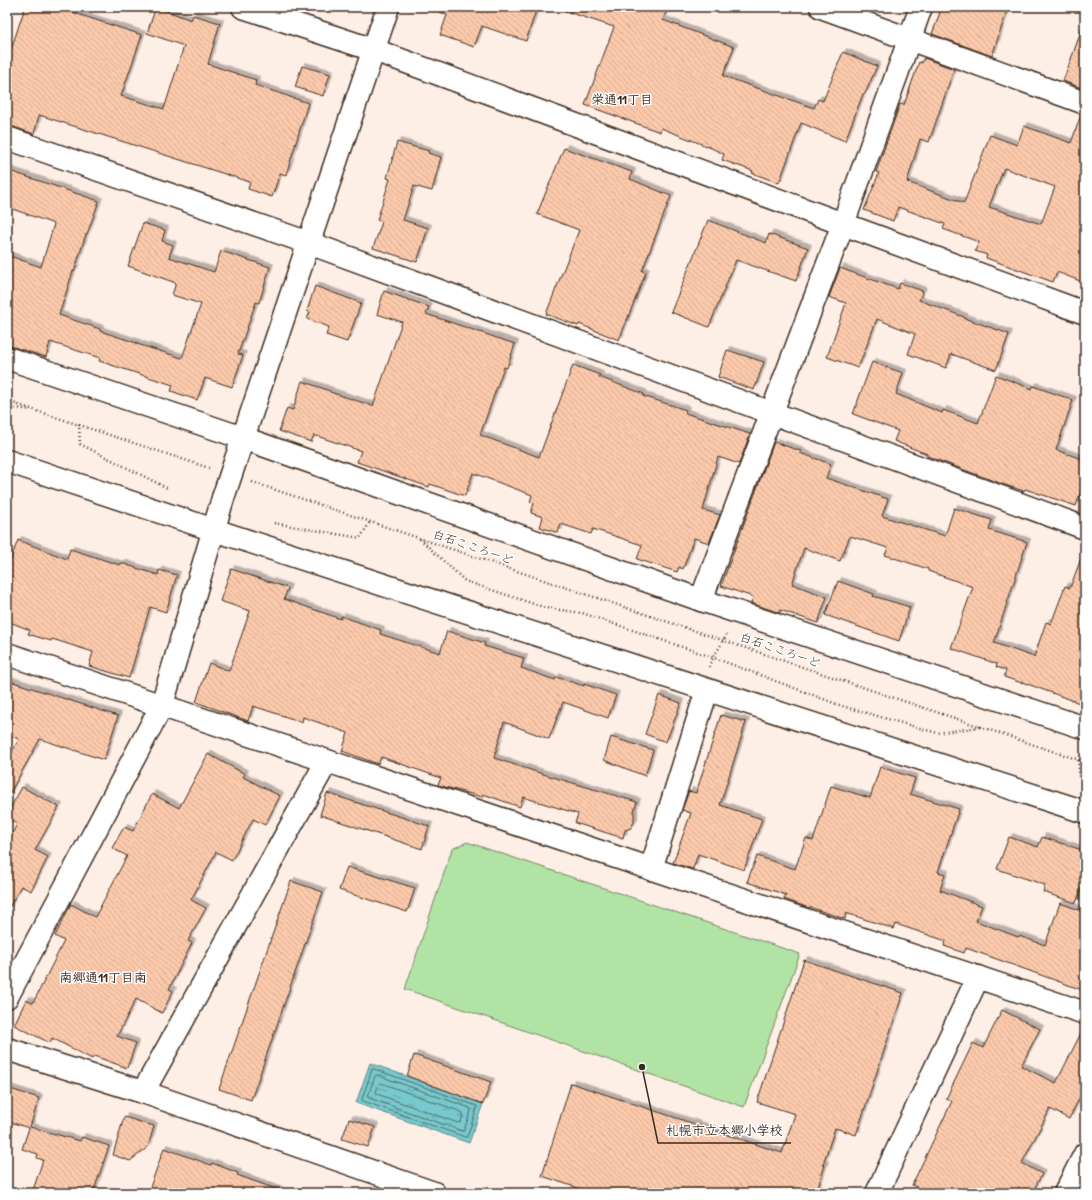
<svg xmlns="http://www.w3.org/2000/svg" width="1092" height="1200" font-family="'Patrick Hand','Klee One',sans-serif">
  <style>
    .pitch { fill: #b0e3a4; stroke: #768661 }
    .water { fill: url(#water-ripples); stroke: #5f8988 }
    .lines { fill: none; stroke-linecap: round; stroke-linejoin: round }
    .shore { stroke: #536a64; stroke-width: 1 }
    .building { fill: url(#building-back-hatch); stroke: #3b2a1e; fill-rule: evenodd; filter: url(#shadow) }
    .street-casing { stroke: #3b2a1e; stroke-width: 25 }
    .secondary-casing { stroke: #3b2a1e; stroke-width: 25 }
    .path { stroke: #3b2a1e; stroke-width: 2.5; stroke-dasharray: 1 3; stroke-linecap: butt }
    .street { stroke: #fff; stroke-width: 22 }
    .secondary { stroke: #fff; stroke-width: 22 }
    .street-bridge-casing { stroke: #3b2a1e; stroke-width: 25; stroke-linecap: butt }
    .street-bridge { stroke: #fff; stroke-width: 22 }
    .labels { text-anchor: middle; stroke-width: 3; stroke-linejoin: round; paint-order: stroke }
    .street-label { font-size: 12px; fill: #3b2a1e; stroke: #fff }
    .neighbourhood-label { font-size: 13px; font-weight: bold; fill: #3b2a1e; stroke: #fff }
    .leader { fill: none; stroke: #3b2a1e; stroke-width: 1.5 }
    .callout-dot { fill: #3b2a1e; stroke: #fff; stroke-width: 1.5 }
    .callout-label { font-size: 13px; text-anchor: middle; font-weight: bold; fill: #3b2a1e; stroke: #fff; stroke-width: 3; stroke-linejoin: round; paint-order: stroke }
  </style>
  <defs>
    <pattern id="water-ripples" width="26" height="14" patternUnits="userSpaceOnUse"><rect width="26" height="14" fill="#77c9ce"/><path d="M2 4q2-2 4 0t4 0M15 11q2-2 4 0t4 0" fill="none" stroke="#63a3a7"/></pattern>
    <pattern id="building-back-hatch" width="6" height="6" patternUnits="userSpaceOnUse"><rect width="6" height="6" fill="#fbc9ab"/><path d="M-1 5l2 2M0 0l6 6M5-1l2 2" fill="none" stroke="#d8ad93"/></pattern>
    <filter id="shadow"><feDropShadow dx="3.5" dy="-3.5" stdDeviation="0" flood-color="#0004"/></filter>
  </defs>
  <rect width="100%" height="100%" fill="#feefe6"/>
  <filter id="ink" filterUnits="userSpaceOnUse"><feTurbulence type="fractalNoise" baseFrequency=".025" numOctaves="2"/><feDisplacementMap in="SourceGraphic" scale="8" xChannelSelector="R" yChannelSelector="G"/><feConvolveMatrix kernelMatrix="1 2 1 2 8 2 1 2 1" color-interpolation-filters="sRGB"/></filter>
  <g filter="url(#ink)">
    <path class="pitch" d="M467,842L800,954L744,1107L405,989L452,849Z"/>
    <path class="water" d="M370,1063L483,1104L469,1143L356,1103Z"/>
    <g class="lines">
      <g class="shore">
        <path d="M374,1069L477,1106V1108L467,1137H465L363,1101L362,1099L372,1070Z"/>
        <path d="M377,1075L470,1108L471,1111L464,1130L462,1131L369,1098L368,1096L375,1076Z"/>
        <path d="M381,1083L462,1112L463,1114L461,1122L458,1123L377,1094L376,1092L379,1084Z"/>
      </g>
    </g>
    <g class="building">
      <path d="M25,7H56L142,35L121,96L164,109L184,46L147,33L156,7L191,20L193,15L220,23L208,64L256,80L255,85L308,103L286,175L280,173L272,197L248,189L250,182L39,115L34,134L11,126V124L7,122V62Z"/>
      <path d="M435,7H537L526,41L482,26L474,47L440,35L447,15L435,10Z"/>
      <path d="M566,7H668L663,20L734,47L723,76L814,108L818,99L823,101L843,52L877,66L865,94H863L845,141L801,123L779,183L752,173L753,171L722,160L724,154L709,147L661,128L660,132L585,105L614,27L565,11Z"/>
      <path d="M942,7H1008L992,56L932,34Z"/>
      <path d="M1083,26L1085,27V89L1063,81Z"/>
      <path d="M924,58L954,69L929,142L920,139L907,182L964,203L990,135L1017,145L1024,126L1071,143L1081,115H1085V283L1057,272L1053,282L986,258L987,255L975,251L979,242L943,229L945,224L898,207L893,221L864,210L879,173L876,172L900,104L904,105L919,62L922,63ZM1004,168L1055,187L1041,224L989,207Z"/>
      <path d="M302,66L330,74L323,96L295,87Z"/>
      <path d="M397,142L429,151L428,153L441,157L432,191L414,186L403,220L428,228L417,262L373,248L382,222L377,220L390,179L387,178Z"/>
      <path d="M564,148L632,172L630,179L671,196L642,271L646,272L619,340L579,324L578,326L546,314L579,230L537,214Z"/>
      <path d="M7,170L99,201L87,234H86L74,272L73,271L59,315L100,329V331L137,343V344L182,358L201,304L172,295L176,283L128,266L143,223L165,230L162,241L173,245L169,257L214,272L221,251L270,267L259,303L256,302L238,354L243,355L232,387L205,378L197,400L171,391L173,385L99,361L100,358L50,342L46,357L7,345V255L41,267L54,224L7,207Z"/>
      <path d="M708,220L766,243L769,234L808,248L796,281L736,260L709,327L671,312Z"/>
      <path d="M840,268L898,289L900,283L923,291L919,300L964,317V318L1009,334L996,370L951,354L946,368L908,354L915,334L877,319L858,368L827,357L846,303L829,297Z"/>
      <path d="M315,286L361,303L347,342L326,335L329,327L307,319L310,312L307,311Z"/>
      <path d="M384,291L429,307L426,314L515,344L507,368L504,367L480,435L539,457L573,365L600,375L599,377L644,394L643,396L686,410L685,413L750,434L739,464L718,457L703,510L720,515L709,543L694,538L683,569L679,567L677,572L637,559L642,545L593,529L591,534L561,524L558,533L540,527L543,517L531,513L534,503L530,502L532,495L473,473L465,496L430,484L429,487L357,462L361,451L314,435L311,442L279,431L287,408L293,410L302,381L330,391V392L373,406L402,322L377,314Z"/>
      <path d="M727,350L764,362L754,390L718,377Z"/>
      <path d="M872,362L903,373L896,394L942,413L943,410L978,423L996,375L1032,389L1033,386L1073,400L1056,450L1085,460V479L1076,506L1025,489L1024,491L1002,484L927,456V454L894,441L898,431L853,414Z"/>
      <path d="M774,442L801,451L800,453L831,464L826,478L888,499L882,516L945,536L954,508L992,520L989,530L1027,542L994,643L1034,657L1046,622L1051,624L1065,586L1070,588L1083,553H1085V705L1022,682V683L1004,677L1006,670L996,667L997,664L951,648L973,587L928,571V569L885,555L888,548L850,536L840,561L804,548L792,584L827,597L818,623L780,610V613L751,603L753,597L721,586Z"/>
      <path d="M18,540L67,559L70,549L120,565L121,563L158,575L159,570L177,575L166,612L150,607L129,678L89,666L93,652L52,639L51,641L28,634L30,630L7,621V569Z"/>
      <path d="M231,569L288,588L284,599L341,619V616L381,630L380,634L440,653L447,631L485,643L484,646L524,658L521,668L555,680L556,677L584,686V684L616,695L608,718L563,702L549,739L504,722L494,758L543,774L637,802L634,811V822L631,828L625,830L623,838L575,823L578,814L523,797L520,807L483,794L482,797L438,785L441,778L381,757L378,764L342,751L348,733L303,717L302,722L253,706L248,721L196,702L209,663L229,671L250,611L220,601Z"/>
      <path d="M838,581L874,594L873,596L910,607L899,641L825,615Z"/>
      <path d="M7,680L118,716L104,760L40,739L7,798V761L19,739L7,735Z"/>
      <path d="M659,695L681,703L666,742L645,734Z"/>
      <path d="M721,715L746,722L720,805L762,819L744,870L698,854L693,869L673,863L691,813L682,810L689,791L696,793Z"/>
      <path d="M611,737L653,750L645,776L604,760Z"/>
      <path d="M208,754L245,774L243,777L280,796L265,825L253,819L232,860L216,852L191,900L206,908L188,941L192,943L169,989L173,991L162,1013L136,999L117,1036L136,1043L127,1068L94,1056L92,1059L52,1038L50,1043L14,1025L26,1000L33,1003L64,941L55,936L71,904L95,917L127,856L112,848L124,827L133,831L152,794L179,808Z"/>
      <path d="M880,767L915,778L910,794L959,809L938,872L945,874L940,890L982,906L976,921L1018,937L1019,936L1045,945L1060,903L1085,912V991L966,948L964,953L944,946L946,941L896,924L894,929L846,913L845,919L809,907V908L784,899L786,895L747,882L757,856L795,869L806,838L813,841L831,786L870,798Z"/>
      <path d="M22,787L59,807L35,850L48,857L31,891L21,886L7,911V844L17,824L7,818V814Z"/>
      <path d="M327,793L429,826L422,849L320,815Z"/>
      <path d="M1009,837L1038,847L1042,837L1085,851V878L1076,903L1043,892L1045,885L997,869Z"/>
      <path d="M347,867L415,888L407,912L339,890Z"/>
      <path d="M291,881L323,892L251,1100L219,1089Z"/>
      <path d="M804,960L903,993L856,1135L835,1128L823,1164L825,1165L816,1193H593L542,1176L571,1083L782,1153L795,1114L757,1102Z"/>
      <path d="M1002,1010L1040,1029L1021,1066L1056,1083L1085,1025V1087L1069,1119L1050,1109L1022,1163L1042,1174L1032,1193H929L912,1185L952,1101L946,1099L973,1043L983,1048Z"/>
      <path d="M414,1055L491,1082L483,1104L407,1076Z"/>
      <path d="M7,1088L39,1098L30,1127L80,1141L82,1137L109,1146L93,1193H32L43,1160L37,1158L38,1154L22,1149L29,1128L7,1121Z"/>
      <path d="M124,1117L154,1126L148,1147L130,1161L113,1155Z"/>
      <path d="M349,1119L375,1127L368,1147L342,1139Z"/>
      <path d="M164,1148L211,1165L212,1163L238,1173L237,1175L279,1190V1193H148Z"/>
    </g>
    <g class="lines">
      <defs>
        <g id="street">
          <path d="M243,7L374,50L843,224L1085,313"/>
          <path d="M821,7L1085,103"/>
          <path d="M7,138L309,243L1085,528"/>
          <path d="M7,358L243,438L701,600L1085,728"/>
          <path d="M239,450L388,7"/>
          <path d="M7,461L214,530L1085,812"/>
          <path d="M701,600L843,224L921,7"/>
          <path d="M7,654L327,761L1085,1013"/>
          <path d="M651,869L707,690"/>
          <path d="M7,997L162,705L223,498"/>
          <path d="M7,1049L143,1092L434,1193"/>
          <path d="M143,1092L327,761"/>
          <path d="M877,1193L978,977"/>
        </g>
        <path id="secondary" d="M1065,1193L1085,1154"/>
      </defs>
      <use href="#street" class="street-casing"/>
      <use href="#secondary" class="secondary-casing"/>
      <g class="path">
        <path d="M7,401L209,468"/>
        <path d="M7,407L31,410"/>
        <path d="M79,424L80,444L169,489"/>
        <path d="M252,482L1085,762"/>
        <path d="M274,523L360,538L370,522"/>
        <path d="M420,539L465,581L546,608L582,613L712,657L842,706L937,733L980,727"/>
        <path d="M709,667C713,654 723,645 727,632"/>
        <path d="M1078,760L1081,785L1083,786"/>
      </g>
      <use href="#street" class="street"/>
      <use href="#secondary" class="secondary"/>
      <defs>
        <path id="street-bridge" d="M223,498L239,450"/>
      </defs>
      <use href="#street-bridge" class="street-bridge-casing"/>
      <use href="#street-bridge" class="street-bridge"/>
    </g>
  </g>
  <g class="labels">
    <g class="street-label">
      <text transform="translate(473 547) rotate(19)" y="4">白石こころーど</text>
      <text transform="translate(780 650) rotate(19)" y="4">白石こころーど</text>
    </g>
    <g class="neighbourhood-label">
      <text x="622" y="104">栄通11丁目</text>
      <text x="103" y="982">南郷通11丁目南</text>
    </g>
  </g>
  <path class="leader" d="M642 1067L658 1143H791"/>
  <circle class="callout-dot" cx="642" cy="1067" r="4"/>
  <g class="callout-label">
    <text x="724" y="1135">札幌市立本郷小学校</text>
  </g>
  <rect width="1092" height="1200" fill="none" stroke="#fff" stroke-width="24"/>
  <rect x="12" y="12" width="1068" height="1176" fill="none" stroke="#3b2a1e" stroke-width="1.5" filter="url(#ink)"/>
</svg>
